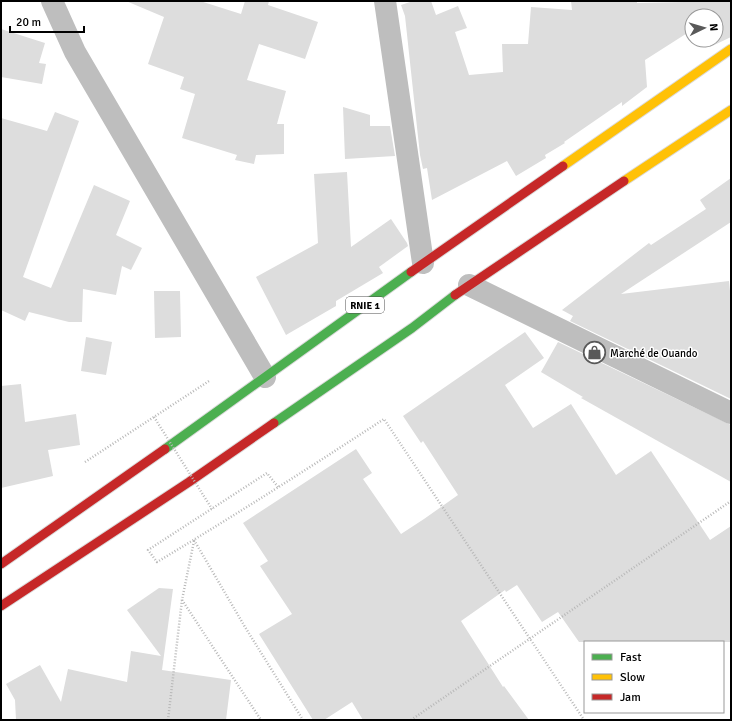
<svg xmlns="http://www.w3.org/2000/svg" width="732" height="721" font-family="Signika,sans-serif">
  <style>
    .building { fill: #ddd }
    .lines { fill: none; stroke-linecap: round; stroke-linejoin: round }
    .fast-casing { stroke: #dbdbdb; stroke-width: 11 }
    .slow-casing { stroke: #dbdbdb; stroke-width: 11 }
    .jam-casing { stroke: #dbdbdb; stroke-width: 11 }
    .path { stroke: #b8b8b8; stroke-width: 2.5; stroke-dasharray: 1 2; stroke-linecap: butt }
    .street { stroke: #bebebe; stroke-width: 22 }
    .fast { stroke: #4caf50; stroke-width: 9 }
    .slow { stroke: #ffc107; stroke-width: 9 }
    .jam { stroke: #c62828; stroke-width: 9 }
    .path-bridge { stroke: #b8b8b8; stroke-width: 2.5; stroke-dasharray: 1 2; stroke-linecap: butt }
    .labels { text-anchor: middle; stroke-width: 3; stroke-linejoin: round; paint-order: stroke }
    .shield { fill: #fff; stroke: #4c4c4c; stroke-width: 1 }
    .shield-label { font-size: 10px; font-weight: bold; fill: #000 }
    .poi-label { font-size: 11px; fill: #000; stroke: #fff; text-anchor: start }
  </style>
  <rect width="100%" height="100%" fill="#fff"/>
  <g class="building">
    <path d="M126,1H200L241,14L245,1H269L268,5L318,22L305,59L259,44L247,80L286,91L277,124H284V154L256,155L254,164L235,160L237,155L182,138L195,94L180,89L184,77L148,64L164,17Z"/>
    <path d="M413,1H431L436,15L458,6L467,28L455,32L469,75L503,72L502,44H528L531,7L572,10L571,1H637V3L731,1V37L710,47L707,40H716V16H692V30L645,60L647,87L622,106V102L564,142L565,143L545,155L546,158L516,176L507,161L432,200L427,168L423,169L420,155L405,16L401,5Z"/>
    <path d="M1,29L45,43L39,63L46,64L42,84L1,77Z"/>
    <path d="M343,107L370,115V126H390L395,156L345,159Z"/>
    <path d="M55,112L79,121L23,277L51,288L94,185L130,201L116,235L142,248L131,270L122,266L116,295L83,289L82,322H69L29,312L25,321L1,310V118L47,131Z"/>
    <path d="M347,172L351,247L391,219L407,243L408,246L379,267L383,273L336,301V306L286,335L256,277L318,243L314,174Z"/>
    <path d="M731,178V222L621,294L729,281L731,301V399L570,321L573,316L562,310L649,243L651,245L706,209L700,200Z"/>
    <path d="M154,291H180L181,337L155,338Z"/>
    <path d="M525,332L544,358L505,385L533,428L571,404L616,475L651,451L710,540L731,526V642H579L558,612L542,622L517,585L506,592L505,590L461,621L503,687L504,686L529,720H363L352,702L324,720H313L259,634L292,614L260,566L268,561L243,523L356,449L372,473L363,479L401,534L424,519L458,495L423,441L421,443L403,416Z"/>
    <path d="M86,337L112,342L106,375L81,371Z"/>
    <path d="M558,342L731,425V482L581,398L583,397L541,372Z"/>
    <path d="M21,384L25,422L76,414L80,445L48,450L53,476L1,488V386Z"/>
    <path d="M159,588L173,589L162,670L231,680L226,720H16L15,700L6,684L40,665L61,702L68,669L127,682L131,651L161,656L127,610Z"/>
  </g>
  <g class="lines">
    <defs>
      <g id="fast">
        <path d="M274,423L412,328L455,295"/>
        <path d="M165,449L411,272"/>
      </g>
      <g id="slow">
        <path d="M563,166L731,49"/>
        <path d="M624,181L731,110"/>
      </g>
      <g id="jam">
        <path d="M411,272L563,166"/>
        <path d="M455,295L624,181"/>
        <path d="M1,564L165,449"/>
        <path d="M1,606L189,482L274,423"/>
      </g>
    </defs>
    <use href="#fast" class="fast-casing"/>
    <use href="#slow" class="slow-casing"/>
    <use href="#jam" class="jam-casing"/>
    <g class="path">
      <path d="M85,462L209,381"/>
      <path d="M278,487L267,473L148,550L157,562C234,516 309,468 384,419L584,720"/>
      <path d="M194,540L245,627L303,720"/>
      <path d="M182,600L261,720"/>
      <path d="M168,720L182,600L194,541"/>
      <path d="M411,720L731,501"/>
    </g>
    <g class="street">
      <path d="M52,1L75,52L265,377"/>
      <path d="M385,1L423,263"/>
      <path d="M469,285L731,413"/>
    </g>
    <use href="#fast" class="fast"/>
    <use href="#slow" class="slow"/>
    <use href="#jam" class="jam"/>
    <path class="path-bridge" d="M154,417L212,509"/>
  </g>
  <defs>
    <symbol id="shop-ring" viewBox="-11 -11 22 22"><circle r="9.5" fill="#fff" stroke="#595959" stroke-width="1.5"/><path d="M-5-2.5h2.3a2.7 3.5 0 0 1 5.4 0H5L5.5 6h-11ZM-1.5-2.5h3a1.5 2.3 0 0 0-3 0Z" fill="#595959"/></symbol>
  </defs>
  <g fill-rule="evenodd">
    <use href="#shop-ring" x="582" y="340" width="25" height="25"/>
  </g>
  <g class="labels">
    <rect class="shield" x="346" y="297" width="38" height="16" rx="3"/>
    <g class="shield-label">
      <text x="365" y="309">RNIE 1</text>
    </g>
    <g class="poi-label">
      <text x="610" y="357">Marché de Ouando</text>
    </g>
  </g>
  <rect width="732" height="721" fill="none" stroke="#000000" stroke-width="4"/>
  <rect x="584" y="641" width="140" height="72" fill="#ffffff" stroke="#999999"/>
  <rect x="592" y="654" width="20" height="6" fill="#4caf50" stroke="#999999"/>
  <text x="620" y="661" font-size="12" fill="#000000">Fast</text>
  <rect x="592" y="674" width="20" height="6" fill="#ffc107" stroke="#999999"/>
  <text x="620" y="681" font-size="12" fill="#000000">Slow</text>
  <rect x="592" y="694" width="20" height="6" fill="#c62828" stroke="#999999"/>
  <text x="620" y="701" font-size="12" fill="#000000">Jam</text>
  <g transform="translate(704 28) rotate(85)"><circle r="19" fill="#ffffff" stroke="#999999"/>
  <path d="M0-3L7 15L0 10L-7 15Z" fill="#595959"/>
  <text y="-6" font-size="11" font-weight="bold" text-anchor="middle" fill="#000000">N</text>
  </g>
  <path d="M10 26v6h74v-6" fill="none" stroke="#000000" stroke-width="2"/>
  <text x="16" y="26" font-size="12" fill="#000000" stroke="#ffffff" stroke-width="3" paint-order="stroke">20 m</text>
</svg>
